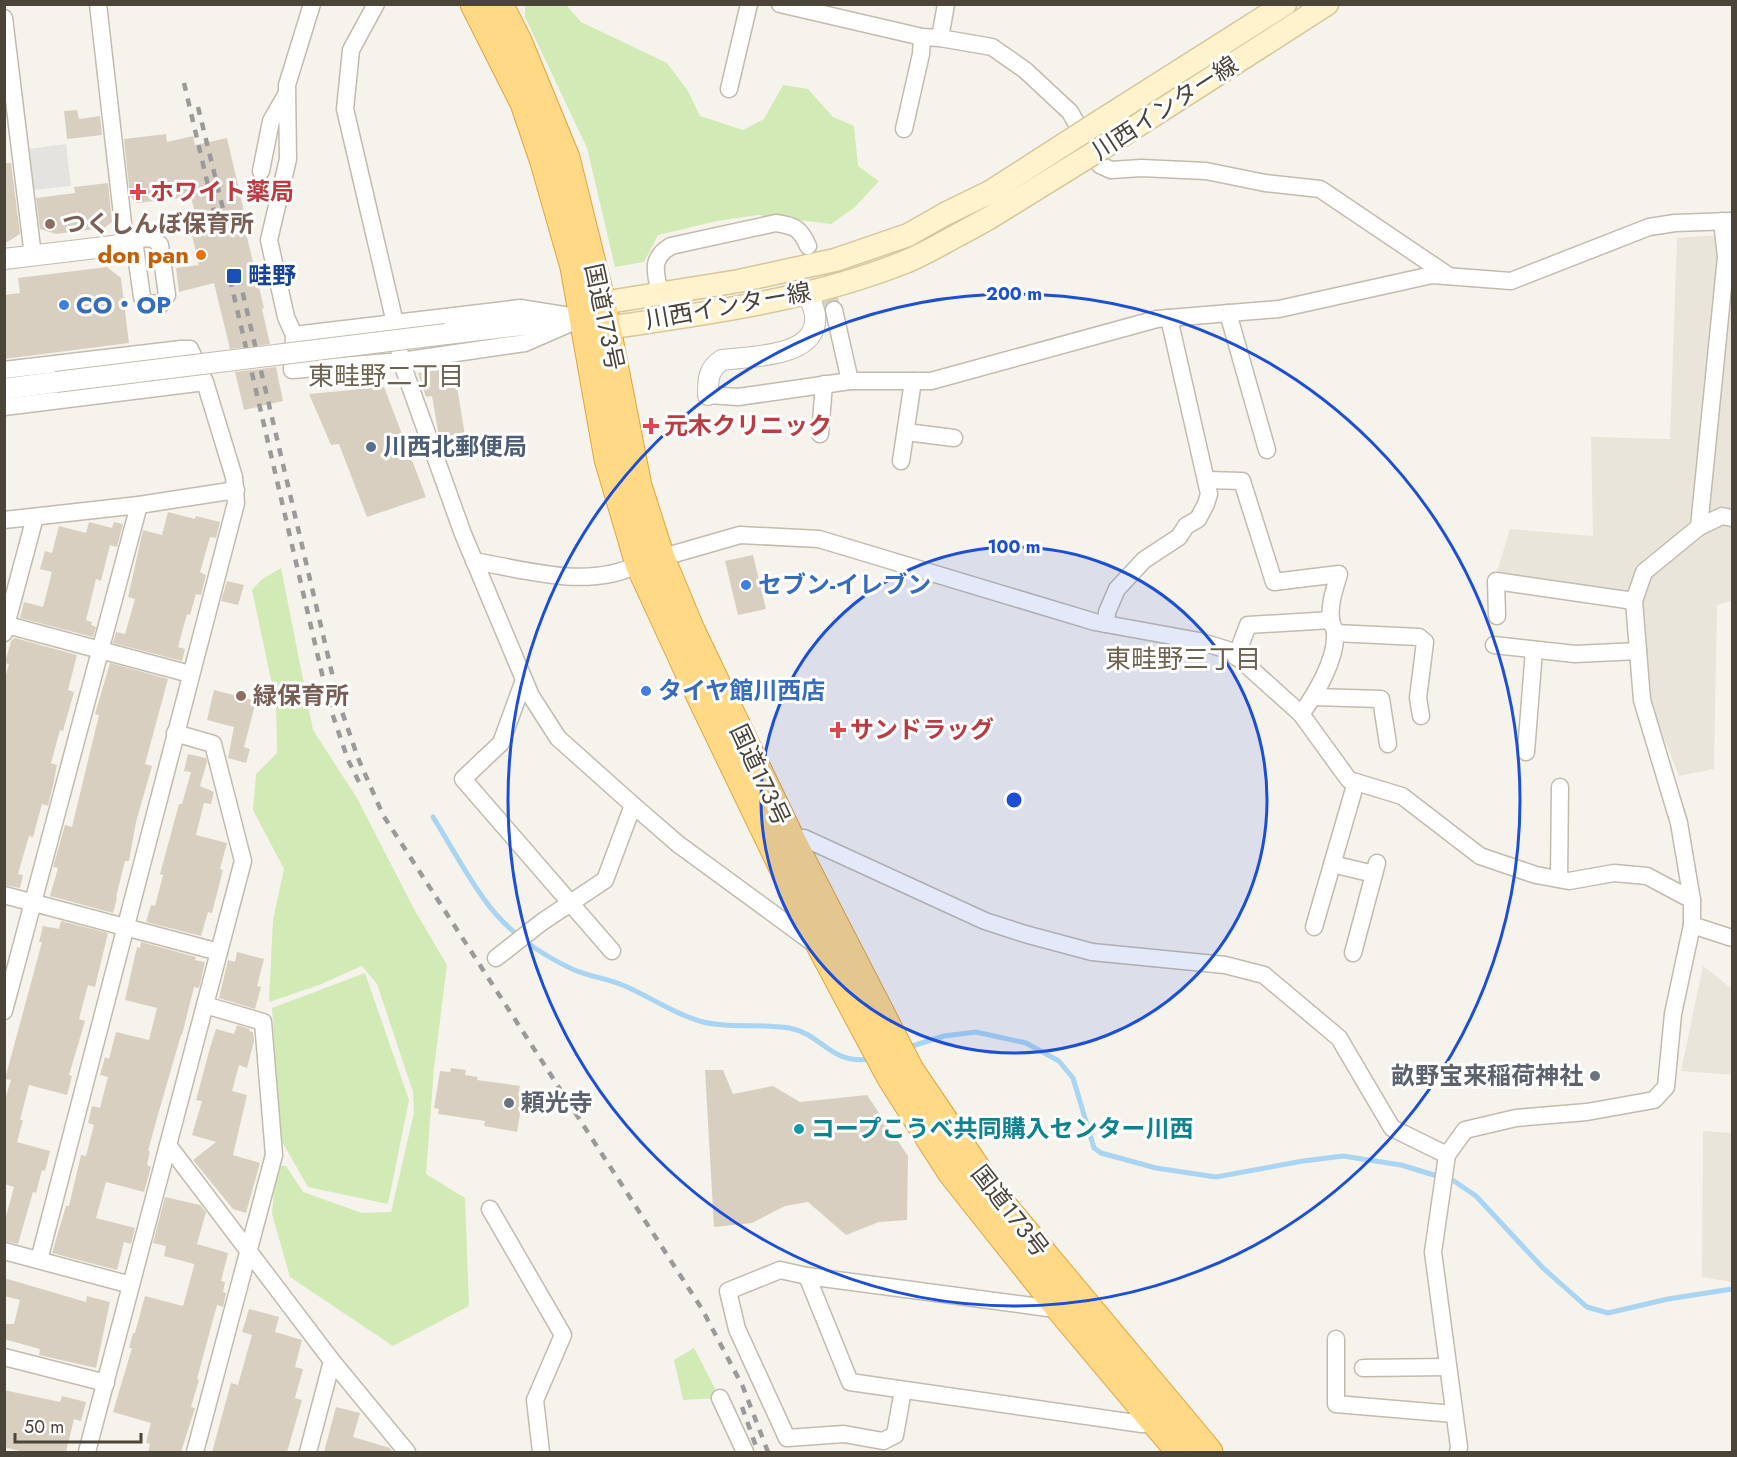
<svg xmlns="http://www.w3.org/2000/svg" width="1737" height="1457" font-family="Jost,'Noto Sans JP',sans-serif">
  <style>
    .residential { fill: #eae5da }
    .green { fill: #d2eab5 }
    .parking { fill: #e5e3e0 }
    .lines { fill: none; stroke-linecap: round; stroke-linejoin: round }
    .stream { stroke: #a9d4f2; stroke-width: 5 }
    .building { fill: #d8cfc1 }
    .minor-tunnel { stroke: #d4d0c8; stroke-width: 16; stroke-dasharray: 16 8; stroke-linecap: butt }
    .minor-casing { stroke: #c2bbae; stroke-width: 19 }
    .tertiary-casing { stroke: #c2bbae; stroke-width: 22 }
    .secondary-casing { stroke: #d6c79b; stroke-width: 25 }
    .trunk-casing { stroke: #e0a43c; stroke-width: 29 }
    .minor { stroke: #fff; stroke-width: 16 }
    .tertiary { stroke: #fff; stroke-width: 20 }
    .secondary { stroke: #fff3cd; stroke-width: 22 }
    .trunk { stroke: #ffd985; stroke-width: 27 }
    .rail { stroke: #9a9a9a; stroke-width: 4.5; stroke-dasharray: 8 8; stroke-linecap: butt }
    .tertiary-bridge-casing { stroke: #c2bbae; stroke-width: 22; stroke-linecap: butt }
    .secondary-bridge-casing { stroke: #d6c79b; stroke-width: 25; stroke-linecap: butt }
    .tertiary-bridge { stroke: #fff; stroke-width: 20 }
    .secondary-bridge { stroke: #fff3cd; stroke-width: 22 }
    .ring { fill: none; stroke: #1d4ed8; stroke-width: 3 }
    .health-dot { fill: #e0444e; stroke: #fff; stroke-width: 2 }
    .education-dot { fill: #8d6e63; stroke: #fff; stroke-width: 2 }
    .food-dot { fill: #e8710a; stroke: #fff; stroke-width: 2 }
    .transit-dot { fill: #1a4fb4; stroke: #fff; stroke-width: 2 }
    .shop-dot { fill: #3f7fe0; stroke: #fff; stroke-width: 2 }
    .service-dot { fill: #5c6f8a; stroke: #fff; stroke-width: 2 }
    .worship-dot { fill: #6b7280; stroke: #fff; stroke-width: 2 }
    .culture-dot { fill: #0f9aa8; stroke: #fff; stroke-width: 2 }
    .labels { text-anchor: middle; stroke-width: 6; stroke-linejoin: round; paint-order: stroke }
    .street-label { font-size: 24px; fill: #4b4439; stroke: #fff }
    .health-label { font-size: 24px; font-weight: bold; fill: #be3a42; stroke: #fff; text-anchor: start }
    .education-label { font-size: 24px; font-weight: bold; fill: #785e54; stroke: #fff; text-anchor: start }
    .food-label { font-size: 24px; font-weight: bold; fill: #c56008; stroke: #fff; text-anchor: end }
    .transit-label { font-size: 24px; font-weight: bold; fill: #164399; stroke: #fff; text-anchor: start }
    .shop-label { font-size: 24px; font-weight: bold; fill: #366cbe; stroke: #fff; text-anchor: start }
    .service-label { font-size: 24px; font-weight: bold; fill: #4e5e75; stroke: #fff; text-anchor: start }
    .worship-label { font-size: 24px; font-weight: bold; fill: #5b616d; stroke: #fff; text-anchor: end }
    .culture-label { font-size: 24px; font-weight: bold; fill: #0d838f; stroke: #fff; text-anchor: start }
    .neighbourhood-label { font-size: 26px; fill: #6e6250; stroke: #fff }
    .centre { fill: #1d4ed8; stroke: #fff; stroke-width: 3 }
    .ring-label { font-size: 18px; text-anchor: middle; font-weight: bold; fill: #1d4ed8; stroke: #fff; stroke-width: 6; stroke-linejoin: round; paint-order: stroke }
  </style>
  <rect width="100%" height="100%" fill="#f6f3ec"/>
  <g class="residential">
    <path d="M1732,234V601L1717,605L1714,769L1679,776L1650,703L1642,597L1496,575L1510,529L1593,536L1591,437L1670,439L1677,238Z"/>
    <path d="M1703,966L1732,989V1075L1681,1071Z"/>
    <path d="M1703,1131L1732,1133V1282L1702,1277Z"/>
  </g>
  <g class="green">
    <path d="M525,5H566L581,22L667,63L688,91L700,116L743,130L764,119L783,85L808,89L833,117L854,126L858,166L879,181L855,207L831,224L758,215L717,221L658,235L644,262L615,267L587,148L525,17Z"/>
    <path d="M281,568L313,730L357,798L414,909L447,965L434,1068L426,1174L465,1198L469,1306L393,1346L290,1277L272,1214L276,1166H286L303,1192L362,1213L391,1212L414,1113L413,1092L377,984L362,966L319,985L269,1002L273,920L284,869L253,810L256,774L277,753L276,703L252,590L261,580Z"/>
    <path d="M365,973L409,1100L388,1204L308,1187L280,1138L272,1008Z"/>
    <path d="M694,1348L720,1398L683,1400L674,1360Z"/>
  </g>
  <path class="parking" d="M66,144L71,186L33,190L28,149Z"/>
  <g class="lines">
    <g class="stream">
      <path d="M433,817C450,844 465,873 484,899C505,929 538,953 572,969C587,976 604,978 620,984C648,995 673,1014 703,1022C731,1029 760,1023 789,1028C823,1034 829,1065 871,1059"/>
      <path d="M906,1048L944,1036L976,1032L1026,1043L1059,1061L1073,1078L1094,1148L1101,1153L1156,1168L1216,1177L1303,1161L1343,1156L1401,1165L1454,1181L1476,1196L1543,1268L1587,1307L1608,1313L1668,1299L1732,1289"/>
    </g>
  </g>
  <g class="building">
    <path d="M77,110L79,119L100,116L102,135L67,139L64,111Z"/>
    <path d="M166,134L167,142L193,136L195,145L227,138L249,233H246L264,308L262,309L270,344L230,349L214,283L179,292L176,268L199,265L192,235L200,234L191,197L137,203L130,196L124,139Z"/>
    <path d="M4,163H11L20,234L4,244Z"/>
    <path d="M108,183L112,222L104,228L56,234L40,229L36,198L75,193L74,187Z"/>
    <path d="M107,267L121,278L129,343L4,359V295L20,293L18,278Z"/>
    <path d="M276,367L283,401L244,410L235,372Z"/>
    <path d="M454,368L465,436L445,438V436L439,437L432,396L426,397L418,373Z"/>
    <path d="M384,387L426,497L367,517L339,444L331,445L309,394Z"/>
    <path d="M168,512L195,519L196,516L220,522L216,538L210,537L200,572L206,575L201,595L196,594L190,615L187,614L178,647L185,649L182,661L113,643L116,632L125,634L135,599L128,597L143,530L162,535Z"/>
    <path d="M89,522L112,528L114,522L123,524L117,547L110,545L101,581L96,579L86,620L92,622L91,625L96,627L93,637L20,618L24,602L43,607L52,572L40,569L45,551L52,553L59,526L86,533Z"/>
    <path d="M753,555L766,609L738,615L725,561Z"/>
    <path d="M227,581L244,585L238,605L221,601Z"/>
    <path d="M15,638L77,655L68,690L74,692L63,731L60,730L51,763L57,765L54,781L48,806L42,804L33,837L29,836L18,874L23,875L20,888L4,885V682L9,664L5,663L11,641Z"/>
    <path d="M110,663L168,679L145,764L152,766L136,822L129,861H125L116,897L117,898L113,913L50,896L58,868L53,867L65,825L72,827L99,715L95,714Z"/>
    <path d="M214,690L256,701L244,747L250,749L246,763L228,758L234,727L207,720Z"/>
    <path d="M188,754L206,758L207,762L200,786L214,792L211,804L204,803L196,835L227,843L220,869L223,870L212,913L208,912L201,936L146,922L151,905L155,906L163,875L160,874L179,804H182L191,772L184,771Z"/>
    <path d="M61,921L108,933L95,987L88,985L79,1019L85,1021L69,1075L72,1076L67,1095L29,1085L20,1120H23L17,1142L50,1151L45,1171L42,1170L36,1193L33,1192L18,1244L4,1241V1224L14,1187L4,1184V1103L11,1080L5,1079L42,942H39L43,926L59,929Z"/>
    <path d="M141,942L196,957L195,960L205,962L199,988L194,987L182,1035H181L157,1118L148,1151H150L147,1165L151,1167L144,1192L106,1182L96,1218L135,1228L131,1244L124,1242L117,1270L52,1253L66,1206H69L81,1155L86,1156L94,1125L88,1123L92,1106L100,1108L108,1077L100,1075L105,1057L109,1059L116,1032L149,1040L157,1008L125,1000L137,947L140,948Z"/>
    <path d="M237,952L264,959L257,986L261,987L255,1009L219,998L228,960L235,962Z"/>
    <path d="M237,1025L250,1029L249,1031L253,1032L254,1041L247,1068L239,1065L232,1091L247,1095L233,1155L260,1163L246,1213L233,1209L193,1160L216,1142L192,1135L202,1101L196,1100L210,1048L216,1029L234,1034Z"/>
    <path d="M451,1068L466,1070L465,1075L478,1077L477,1080L520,1086L519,1090L523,1091V1096L517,1132L484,1126L485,1121L438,1114L439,1109L434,1108L440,1071L450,1072Z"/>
    <path d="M705,1070H723L733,1094L773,1086L800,1102L867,1095L908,1156L907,1220L879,1222L846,1235L808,1202L785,1206L752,1223L714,1227Z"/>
    <path d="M165,1197L200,1205L206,1212L197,1244L228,1253L221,1281L225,1282L223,1292L226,1293L223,1307L217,1305L197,1379L199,1380L191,1407L195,1408L181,1452H148L150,1444L146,1443L151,1423L113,1412L132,1348H129L133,1333H135L145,1296L183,1306L194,1266V1264L164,1256L166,1246L153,1243Z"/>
    <path d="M4,1278L86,1302L87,1296L110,1302L96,1368L39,1355L40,1349L4,1339V1324H14L20,1300L4,1296Z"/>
    <path d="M249,1309L279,1317L275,1332L302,1340L295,1367L303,1369L295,1398L302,1400L287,1452H212L231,1383L238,1385L252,1335L242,1332Z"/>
    <path d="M4,1390L60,1402L62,1396L86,1402L81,1421L74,1419L66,1452H24L4,1447Z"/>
    <path d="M336,1407L360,1413L353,1437L390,1448L392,1452H324Z"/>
  </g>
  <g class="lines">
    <path class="minor-tunnel" d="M811,255L834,310"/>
    <defs>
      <g id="minor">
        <path d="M98,4L125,241"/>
        <path d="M312,4L287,85L288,159L269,240L286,317L294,335L292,370L401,361L525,343L571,323"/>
        <path d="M376,4L351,50L345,109L395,323L401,361L463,534L531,696L558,738L633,805L678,844L816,945"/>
        <path d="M780,4L922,37L940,38L992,47L1025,70L1070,112L1100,165L1111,170L1141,168L1206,171L1265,183L1320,189L1449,276"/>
        <path d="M4,18L33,256"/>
        <path d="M940,38L946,4"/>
        <path d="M729,89L749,4"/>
        <path d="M904,129L921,54L922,37"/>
        <path d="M261,171L271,121L286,95"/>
        <path d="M147,238L154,239L160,245L167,295L161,304L147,303L142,297L134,240Z"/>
        <path d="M660,294C656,273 649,259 671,246L776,223C795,226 800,228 808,246"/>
        <path d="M834,310L850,381"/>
        <path d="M1228,313L1267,450"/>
        <path d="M294,335L520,308L570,316"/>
        <path d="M4,370L181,349H190L205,382L234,477L236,503L39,1260"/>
        <path d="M708,395L738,397L850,381H931L1157,319L1279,309L1432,275L1511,281L1649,227L1675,223L1732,221"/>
        <path d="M4,407L205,382"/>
        <path d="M906,432L954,438"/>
        <path d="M820,434L824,384"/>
        <path d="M901,461L913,381"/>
        <path d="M1206,480L1242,481L1274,582L1339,574C1335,588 1329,604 1331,619C1331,624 1335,628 1335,633C1337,658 1316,694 1301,714"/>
        <path d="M4,520L139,505L236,490"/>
        <path d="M1699,527L1726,257L1722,221"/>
        <path d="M474,561C527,570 588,590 639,564L740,535L819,539L1095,622L1199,641L1231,651L1301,714L1349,780L1402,796L1480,856L1536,875L1569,881L1614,873L1647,876L1692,900"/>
        <path d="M1497,616L1496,581L1634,601"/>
        <path d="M1106,624L1107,612L1117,589L1144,560L1179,537L1186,526L1198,519L1206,504L1209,494L1169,318"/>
        <path d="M7,625L190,674"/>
        <path d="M4,633L35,517"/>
        <path d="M1335,633L1419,637L1425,642L1418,698L1421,716"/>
        <path d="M1494,645L1575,654L1638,651"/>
        <path d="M1236,657L1248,625L1331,620"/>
        <path d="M524,680L501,743L463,779L612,951"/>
        <path d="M1313,697L1381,699L1388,744"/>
        <path d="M1526,752L1534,650"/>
        <path d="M785,843L804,838L985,921L1025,934L1092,952L1225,965L1264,975L1339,1038L1392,1128L1447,1155L1465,1130L1516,1118L1587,1112L1654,1100L1666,1087L1673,1014L1692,925V900L1679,823L1642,700L1634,601L1644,572L1699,527L1722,516L1732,518"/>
        <path d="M1332,864L1374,874"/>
        <path d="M1559,879L1560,787"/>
        <path d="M4,895L219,952"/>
        <path d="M1692,925L1732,938"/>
        <path d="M1314,927L1356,782"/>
        <path d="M1353,953L1377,863"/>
        <path d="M496,958L542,922L605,880L633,805"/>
        <path d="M4,1011L139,505"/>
        <path d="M168,1145L332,1361L407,1452"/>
        <path d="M1447,1155L1433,1252L1459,1447L1458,1452"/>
        <path d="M490,1209L563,1335L535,1400L541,1452"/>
        <path d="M4,1251L131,1285"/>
        <path d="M807,1276L780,1270L728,1291L737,1329L787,1438L844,1434L883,1441L895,1435L903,1390"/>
        <path d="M1059,1308H1048L807,1276L850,1382L1142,1424L1155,1423"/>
        <path d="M1336,1339V1404L1454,1414"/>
        <path d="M4,1357L106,1383"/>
        <path d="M1363,1368L1447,1367"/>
        <path d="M720,1398L745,1452"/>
        <path d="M87,1452L243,861L213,744L175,733"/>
        <path d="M195,1452L274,1155L263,1022L205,1005"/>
        <path d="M308,1452L332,1361"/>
      </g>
      <g id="tertiary">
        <path d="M4,259L113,246L134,240"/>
        <path d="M446,334L583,318"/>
        <path d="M4,389L56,382"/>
        <path d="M708,395C708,379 708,369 722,360C751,356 819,358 815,315C814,308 810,299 808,292"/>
      </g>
      <g id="secondary">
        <path d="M1102,120L1285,4"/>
        <path d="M1115,140L1327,4"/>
        <path d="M589,313L602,303L739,281L835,260L908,235L945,214"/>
        <path d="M592,322L607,328C708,313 810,300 905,262C923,255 941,244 958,235"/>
      </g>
      <g id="trunk">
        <path d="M474,4L524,103L544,162L574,267L608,459L639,564L691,677L822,949L891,1078L951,1172L1059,1308L1180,1452"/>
        <path d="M499,4L518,41L566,158L602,303L638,486L661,558L690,628L792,841L910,1070L996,1197L1209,1452"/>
      </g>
    </defs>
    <use href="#minor" class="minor-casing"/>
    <use href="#tertiary" class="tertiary-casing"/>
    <use href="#secondary" class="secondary-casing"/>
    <use href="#trunk" class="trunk-casing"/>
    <use href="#minor" class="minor"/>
    <use href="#tertiary" class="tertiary"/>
    <use href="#secondary" class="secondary"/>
    <use href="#trunk" class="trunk"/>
    <g class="rail">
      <path d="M184,83L218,228"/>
      <path d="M198,107L227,225"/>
      <path d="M239,277L339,703L358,758L383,815L702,1309L743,1387L768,1452"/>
      <path d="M230,279L329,704L348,760L361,786"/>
      <path d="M742,1407L758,1452"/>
    </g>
    <defs>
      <path id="tertiary-bridge" d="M56,382L446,334"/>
      <g id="secondary-bridge">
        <path d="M945,214L990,192L1102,120"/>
        <path d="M958,235L989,218L1115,140"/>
      </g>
    </defs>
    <use href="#tertiary-bridge" class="tertiary-bridge-casing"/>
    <use href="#secondary-bridge" class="secondary-bridge-casing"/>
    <use href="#tertiary-bridge" class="tertiary-bridge"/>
    <use href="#secondary-bridge" class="secondary-bridge"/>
  </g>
  <circle cx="1014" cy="800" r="253" fill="#1d4ed8" fill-opacity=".12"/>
  <g class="ring">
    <circle cx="1014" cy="800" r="253"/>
    <circle cx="1014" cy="800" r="506"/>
  </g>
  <g class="health-dot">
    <path d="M135 183h6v6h6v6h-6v6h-6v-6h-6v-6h6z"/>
    <path d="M648 417h6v6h6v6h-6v6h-6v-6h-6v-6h6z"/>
    <path d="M835 721h6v6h6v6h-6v6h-6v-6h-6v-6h6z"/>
  </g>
  <g class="education-dot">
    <circle cx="50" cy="224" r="6"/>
    <circle cx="241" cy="696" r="6"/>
  </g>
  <circle class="food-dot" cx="201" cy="255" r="6"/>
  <rect class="transit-dot" x="226" y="268" width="16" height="16" rx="3"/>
  <g class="shop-dot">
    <circle cx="64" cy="305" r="6"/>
    <circle cx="746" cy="585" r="6"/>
    <circle cx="646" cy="691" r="6"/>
  </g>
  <circle class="service-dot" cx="371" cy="447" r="6"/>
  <g class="worship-dot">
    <circle cx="1595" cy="1076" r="6"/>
    <circle cx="509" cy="1103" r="6"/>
  </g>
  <circle class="culture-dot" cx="799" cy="1129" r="6"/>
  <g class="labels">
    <g class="street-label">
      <text transform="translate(1165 108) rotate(-33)" y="8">川西インター線</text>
      <text transform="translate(728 306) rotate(-10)" y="8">川西インター線</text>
      <text transform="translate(604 317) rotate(78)" y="8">国道173号</text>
      <text transform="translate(760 775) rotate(65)" y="8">国道173号</text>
      <text transform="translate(1010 1211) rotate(52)" y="8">国道173号</text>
    </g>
    <g class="health-label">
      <text x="150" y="200">ホワイト薬局</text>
      <text x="664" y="434">元木クリニック</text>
      <text x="850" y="738">サンドラッグ</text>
    </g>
    <g class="education-label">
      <text x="62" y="232">つくしんぼ保育所</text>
      <text x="253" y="704">緑保育所</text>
    </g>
    <g class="food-label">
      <text x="189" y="263">don pan</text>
    </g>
    <g class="transit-label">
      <text x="248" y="284">畦野</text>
    </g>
    <g class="shop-label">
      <text x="76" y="313">CO・OP</text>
      <text x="758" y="593">セブン-イレブン</text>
      <text x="658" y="699">タイヤ館川西店</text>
    </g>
    <g class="service-label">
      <text x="383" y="455">川西北郵便局</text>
    </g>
    <g class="worship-label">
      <text x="1583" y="1084">畝野宝来稲荷神社</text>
      <text x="521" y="1111" text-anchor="start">頼光寺</text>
    </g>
    <g class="culture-label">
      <text x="811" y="1137">コープこうべ共同購入センター川西</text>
    </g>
    <g class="neighbourhood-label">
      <text x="386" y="385">東畦野二丁目</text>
      <text x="1183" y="668">東畦野三丁目</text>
    </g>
  </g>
  <circle cx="1014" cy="800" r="9" class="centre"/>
  <g class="ring-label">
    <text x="1014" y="300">200 m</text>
    <text x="1014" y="553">100 m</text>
  </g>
  <rect width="1737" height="1457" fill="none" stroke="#4b4439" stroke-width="12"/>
  <path d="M15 1433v9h126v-9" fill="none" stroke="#4b4439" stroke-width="3"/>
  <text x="24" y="1433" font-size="18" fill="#4b4439" stroke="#ffffff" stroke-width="4.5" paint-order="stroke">50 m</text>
</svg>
